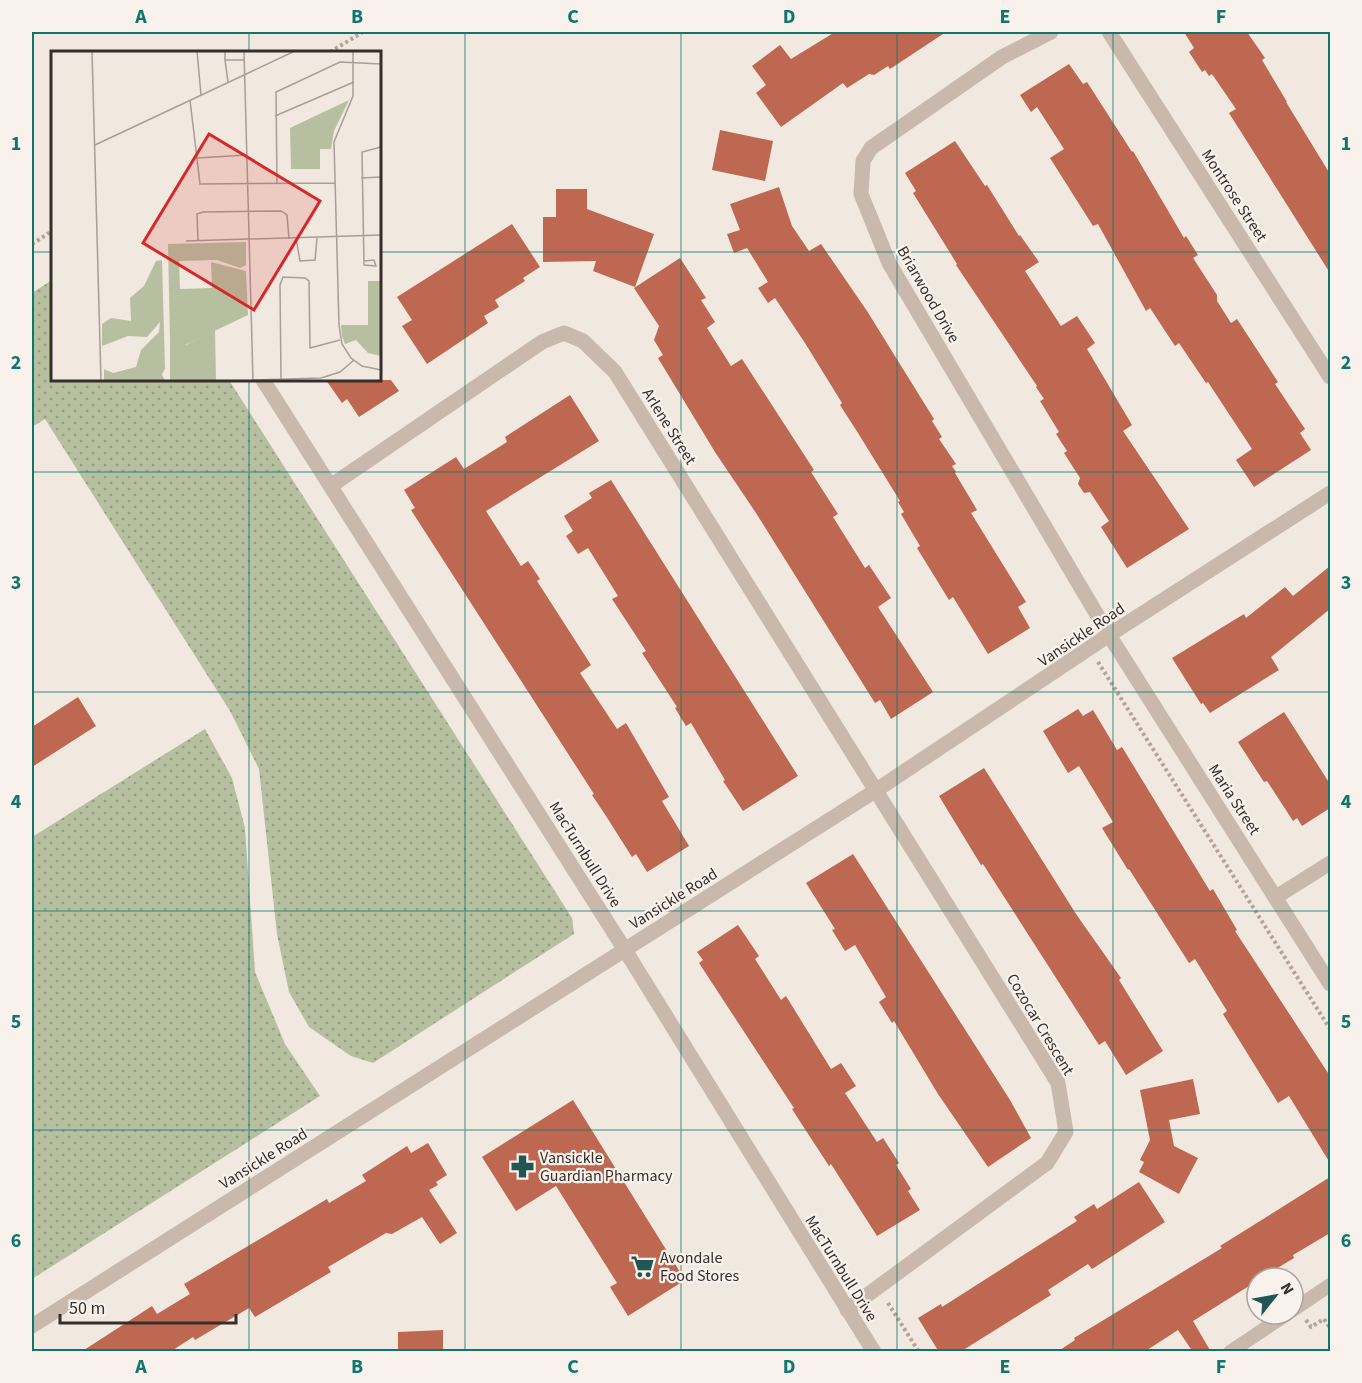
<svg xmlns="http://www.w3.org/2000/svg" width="1362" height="1383" font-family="'Source Sans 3',sans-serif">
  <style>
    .grass { fill: url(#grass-dots) }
    .building { fill: #be6751 }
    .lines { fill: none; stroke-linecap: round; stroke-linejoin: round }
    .path { stroke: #b5a296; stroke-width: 4; stroke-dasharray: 3 3; stroke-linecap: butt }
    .service { stroke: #c9b8ac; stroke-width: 14 }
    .minor { stroke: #c9b8ac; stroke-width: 15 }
    .tertiary { stroke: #c9b8ac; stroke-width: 15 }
    .grid { fill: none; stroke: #0f766e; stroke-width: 1.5; stroke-opacity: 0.55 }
    .labels { text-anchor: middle; stroke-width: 4.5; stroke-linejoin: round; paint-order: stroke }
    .street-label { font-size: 16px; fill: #372e2a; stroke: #f9f2ec }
    .poi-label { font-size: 16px; fill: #372e2a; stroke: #f9f2ec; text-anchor: start }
    .inset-road { fill: none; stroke: #a79e97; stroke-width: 1.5 }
    .view { fill: #d62828; fill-opacity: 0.15; stroke: #d62828; stroke-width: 3 }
    .inset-edge { fill: none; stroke: #372e2a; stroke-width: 3 }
    .neatline { fill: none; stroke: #0f766e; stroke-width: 2 }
    .grid-label { font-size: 20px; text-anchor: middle; font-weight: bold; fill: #0f766e }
  </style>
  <defs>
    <pattern id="grass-dots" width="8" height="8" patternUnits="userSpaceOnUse" patternTransform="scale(1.5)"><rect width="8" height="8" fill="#b6c0a0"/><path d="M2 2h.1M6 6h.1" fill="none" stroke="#959c83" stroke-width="1.8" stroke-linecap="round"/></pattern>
  </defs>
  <rect width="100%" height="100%" fill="#f1e8df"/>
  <g class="grass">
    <path d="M52,280V380H229L572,918L574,934L373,1063L351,1056L309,1027L289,992L277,934L259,769L230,711L45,419L32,427V293Z"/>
    <path d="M205,729L232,778L245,828L255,972L285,1044L320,1096L32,1279V837Z"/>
  </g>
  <g class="building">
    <path d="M835,32H946L890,69L888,66L874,75L869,74L847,88L843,83L781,127L756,93L766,85L752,66L780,45L791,59Z"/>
    <path d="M1184,32H1247L1265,58L1262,60L1287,102H1286L1330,174V273L1229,113L1236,109L1212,74L1209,76L1205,70L1202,72L1189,52L1194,48Z"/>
    <path d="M1069,64L1083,84L1087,82L1132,152L1133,151L1184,238L1186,236L1198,255L1193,258L1217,295V301L1231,323L1237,319L1278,382L1275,384L1305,429L1300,433L1311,450L1254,487L1236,460L1252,449L1208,382L1206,383L1179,343L1175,346L1150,308L1146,311L1098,224L1093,226L1050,158L1064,149L1037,107L1031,112L1020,95Z"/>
    <path d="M720,130L773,141L765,181L712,170Z"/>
    <path d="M955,141L985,186L987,185L1019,236L1020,235L1039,262L1025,271L1061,326L1077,316L1095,343L1087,349L1132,425L1123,431L1189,529L1127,568L1101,527L1109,521L1090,492L1084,493L1078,484L1080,478L1064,453L1067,451L1056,434L1059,432L1040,401L1044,399L1036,387L1037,386L956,265L957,264L913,193L916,191L905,173Z"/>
    <path d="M779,187L792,226L809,251L821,244L867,311L934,419L932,421L942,437L939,439L956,464L952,466L956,472L955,473L977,510L971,513L1026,602L1018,607L1030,628L988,654L953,597L949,600L917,548L920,546L901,514L904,512L898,502L900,501L858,433L840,405L842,403L805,343L775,298L768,303L758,288L768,282L747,248L734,253L727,234L740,230L730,204Z"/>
    <path d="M556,189H587V209L654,234L635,287L593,271L596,261L543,262V217H556Z"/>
    <path d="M512,224L540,267L523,278L525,281L495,300L499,307L484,316L488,323L427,364L402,326L412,320L397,297Z"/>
    <path d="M680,258L706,298L701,300L715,322L707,328L731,366L742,359L814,470L811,472L838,514L833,517L865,568L869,565L891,598L878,607L933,692L891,719L880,700L875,703L756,513L715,452L658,358L663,355L654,340L659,326L634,288Z"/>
    <path d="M326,380H391L399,391L359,417L347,399L342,403Z"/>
    <path d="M570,395L599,441L486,511L521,566L528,561L540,579L537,581L591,665L580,673L617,729L626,723L669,797L662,801L689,846L647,872L636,854L632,857L606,816L592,795L594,794L411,510L415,508L404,490L456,457L464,469L507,442L505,437Z"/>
    <path d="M611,480L798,776L743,811L723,781L725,780L691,723L686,726L675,708L677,707L642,653L646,651L612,599L618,596L588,548L578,554L566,536L573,531L564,516L592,498L589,493Z"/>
    <path d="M1330,566V609L1271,657L1279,670L1210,713L1203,703L1201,704L1172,658L1244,614L1246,618L1285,587L1293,596Z"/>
    <path d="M78,697L96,726L32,767V727Z"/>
    <path d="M1078,709L1083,716L1093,710L1117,750L1122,747L1210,891L1213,889L1237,930L1235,931L1330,1076V1163L1289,1096L1278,1103L1223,1014L1227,1011L1195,959L1189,963L1129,869L1128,870L1102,828L1113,822L1079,766L1068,773L1043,731Z"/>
    <path d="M1284,712L1330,784V808L1302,826L1297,818L1293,821L1267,781L1264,782L1238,742Z"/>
    <path d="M984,768L1076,914L1121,978L1119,980L1163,1051L1126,1075L1105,1041L1099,1045L983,864L981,865L939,796Z"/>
    <path d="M853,854L1010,1100L1031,1138L988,1167L938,1094L894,1021L892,1023L879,1002L886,997L855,945L845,951L832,930L835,929L806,883Z"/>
    <path d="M738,925L759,956L755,959L781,1000L786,996L831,1069L841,1063L856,1086L845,1093L877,1142L883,1138L899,1163L896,1165L911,1189L908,1191L920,1210L877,1236L831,1164L829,1166L801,1123L792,1109L794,1108L699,963L703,960L697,952Z"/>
    <path d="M1193,1079L1200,1114L1169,1120L1174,1146L1198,1158L1179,1194L1139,1172L1144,1162L1140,1160L1150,1140L1140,1090Z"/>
    <path d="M573,1100L685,1280L628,1316L610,1287L617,1283L556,1186L516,1211L482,1157Z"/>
    <path d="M428,1143L447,1175L436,1182L438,1185L429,1190L457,1233L440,1244L422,1217L392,1234L386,1233L328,1267L331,1272L255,1317L249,1308L195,1340L193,1337L170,1352H81L152,1306L157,1314L190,1294L184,1284L327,1199L329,1203L366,1181L362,1175L407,1146L411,1153Z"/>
    <path d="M1330,1177V1233L1293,1255L1294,1258L1261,1278H1257V1281L1193,1321L1211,1352H1193L1178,1330L1144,1352H1057L1075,1340L1074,1338L1222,1248L1220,1246Z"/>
    <path d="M1139,1182L1165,1222L1092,1269L1088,1264L1048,1290L1051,1295L960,1352H939L918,1318L941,1304L942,1307L1077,1221L1074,1217L1094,1204L1097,1209Z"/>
    <path d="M443,1330V1352H398V1332Z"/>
  </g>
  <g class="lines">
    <g class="path">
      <path d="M330,52L363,32"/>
      <path d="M32,244L52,231"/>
      <path d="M1098,662L1330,1029"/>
      <path d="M888,1303L919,1352"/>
      <path d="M1306,1320L1311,1327L1324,1319L1330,1328"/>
    </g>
    <g class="service">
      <path d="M1293,1310L1330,1285"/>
      <path d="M1230,1352L1287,1314"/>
    </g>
    <g class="minor">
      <path d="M1051,32L1002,57L871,148L863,161L861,194L889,263L1109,635L1330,984"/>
      <path d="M1109,32L1330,377"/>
      <path d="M263,380L625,950L874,1352"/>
      <path d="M332,485L542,342L564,333L583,341L615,372L1058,1083L1066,1132L1047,1163L847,1310"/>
      <path d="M1276,897L1330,863"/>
    </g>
    <path class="tertiary" d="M32,1326L875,791L1109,635L1330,493"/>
  </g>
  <path class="grid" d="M249,32V52M465,32V1352M681,32V1352M897,32V1352M1113,32V1352M32,252H52M380,252H1330M249,380V1352M32,472H1330M32,692H1330M32,911H1330M32,1130H1330"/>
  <defs>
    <symbol id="pharmacy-bare" viewBox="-9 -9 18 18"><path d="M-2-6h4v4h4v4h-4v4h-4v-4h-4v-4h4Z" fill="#225556" stroke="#f9f2ec" stroke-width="2.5" paint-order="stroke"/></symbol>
    <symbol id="supermarket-bare" viewBox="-9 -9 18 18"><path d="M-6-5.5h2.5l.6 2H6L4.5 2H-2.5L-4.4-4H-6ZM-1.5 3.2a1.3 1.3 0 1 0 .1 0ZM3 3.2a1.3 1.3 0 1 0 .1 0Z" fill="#225556" stroke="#f9f2ec" stroke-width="2.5" paint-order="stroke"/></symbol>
  </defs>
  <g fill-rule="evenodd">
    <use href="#pharmacy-bare" x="506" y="1150" width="33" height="33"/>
    <use href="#supermarket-bare" x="626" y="1250" width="33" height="33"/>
  </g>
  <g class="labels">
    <g class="street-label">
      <text transform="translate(1235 195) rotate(57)" y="6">Montrose Street</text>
      <text transform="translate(929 294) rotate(60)" y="6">Briarwood Drive</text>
      <text transform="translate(670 426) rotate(58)" y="6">Arlene Street</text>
      <text transform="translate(1081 634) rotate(-34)" y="6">Vansickle Road</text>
      <text transform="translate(1235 799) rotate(57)" y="6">Maria Street</text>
      <text transform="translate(586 854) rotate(58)" y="6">MacTurnbull Drive</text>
      <text transform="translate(673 898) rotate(-32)" y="6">Vansickle Road</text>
      <text transform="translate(1041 1024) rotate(59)" y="6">Cozocar Crescent</text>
      <text transform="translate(263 1158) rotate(-32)" y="6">Vansickle Road</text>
      <text transform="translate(842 1268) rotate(58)" y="6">MacTurnbull Drive</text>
    </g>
    <g class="poi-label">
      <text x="540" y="1163">Vansickle<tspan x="540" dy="18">Guardian Pharmacy</tspan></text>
      <text x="660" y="1263">Avondale<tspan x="660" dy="18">Food Stores</tspan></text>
    </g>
  </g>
  <g transform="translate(51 51)">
    <rect width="330" height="330" fill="#f1e8df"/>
    <path d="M195,191V214L189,217L166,209L128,210L129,238L161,237L160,211L195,220L197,264L134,294V290H119L117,193Z" fill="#b6c0a0"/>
    <path d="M111,209L114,318L111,323L114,330H53V318L62,322L85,316L90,299L108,281L109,271L96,286L77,285L51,295V273L60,267L80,270L79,247L93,235L105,210Z" fill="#b6c0a0"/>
    <path d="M298,49L283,80L280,98H269V118H240L239,77ZM317,230H330V305L317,302L305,289L294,293L291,285L290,274H317ZM164,278L165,330H119V290H134L135,294Z" fill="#b6c0a0"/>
    <path d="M330,245V269H320L319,246Z" fill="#b6c0a0"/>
    <path class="inset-road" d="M41,0L50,330M146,0L150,44M174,0V9H193M193,0L202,330M302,0V45L283,91L288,274L291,293L300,307L311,315L330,319M174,9L177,31M139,49L149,133L284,132M224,65L303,31M44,94L244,0M146,107L196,104M310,127L330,126M226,133L225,41L289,11L330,13M245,187L249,210L264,209L266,187M147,189L146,163L152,161L230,160L236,164L238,188M135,190L330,184M313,210L323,209L325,215L313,214L311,101L330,96M202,329L270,327L289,321L303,309M230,329L229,234L232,226L254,227L258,230L259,297L289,289"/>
    <path class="view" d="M158,83L269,150L203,259L92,192Z"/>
    <rect width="330" height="330" class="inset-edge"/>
  </g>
  <rect width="1362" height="1383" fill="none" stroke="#f9f2ec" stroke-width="66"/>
  <g transform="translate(1275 1296) rotate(59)"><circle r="28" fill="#f9f2ec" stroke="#aba49e" stroke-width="1.5"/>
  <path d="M0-4.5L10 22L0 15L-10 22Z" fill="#225556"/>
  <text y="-9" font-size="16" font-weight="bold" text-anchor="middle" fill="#372e2a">N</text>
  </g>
  <path d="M60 1314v9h176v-9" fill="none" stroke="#372e2a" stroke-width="3"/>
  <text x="69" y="1314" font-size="18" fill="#372e2a" stroke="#f9f2ec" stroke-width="4.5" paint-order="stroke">50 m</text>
  <rect x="33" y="33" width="1296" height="1317" class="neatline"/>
  <g class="grid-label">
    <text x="141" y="23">A</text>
    <text x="357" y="23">B</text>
    <text x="573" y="23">C</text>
    <text x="789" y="23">D</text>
    <text x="1005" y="23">E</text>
    <text x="1221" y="23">F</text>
    <text x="16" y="150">1</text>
    <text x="1346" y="150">1</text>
    <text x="16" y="369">2</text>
    <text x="1346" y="369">2</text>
    <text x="16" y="589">3</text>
    <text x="1346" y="589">3</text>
    <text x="16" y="808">4</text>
    <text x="1346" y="808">4</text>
    <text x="16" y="1028">5</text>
    <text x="1346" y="1028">5</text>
    <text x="16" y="1247">6</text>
    <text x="1346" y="1247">6</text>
    <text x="141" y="1373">A</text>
    <text x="357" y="1373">B</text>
    <text x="573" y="1373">C</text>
    <text x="789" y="1373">D</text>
    <text x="1005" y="1373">E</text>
    <text x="1221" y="1373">F</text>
  </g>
</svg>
